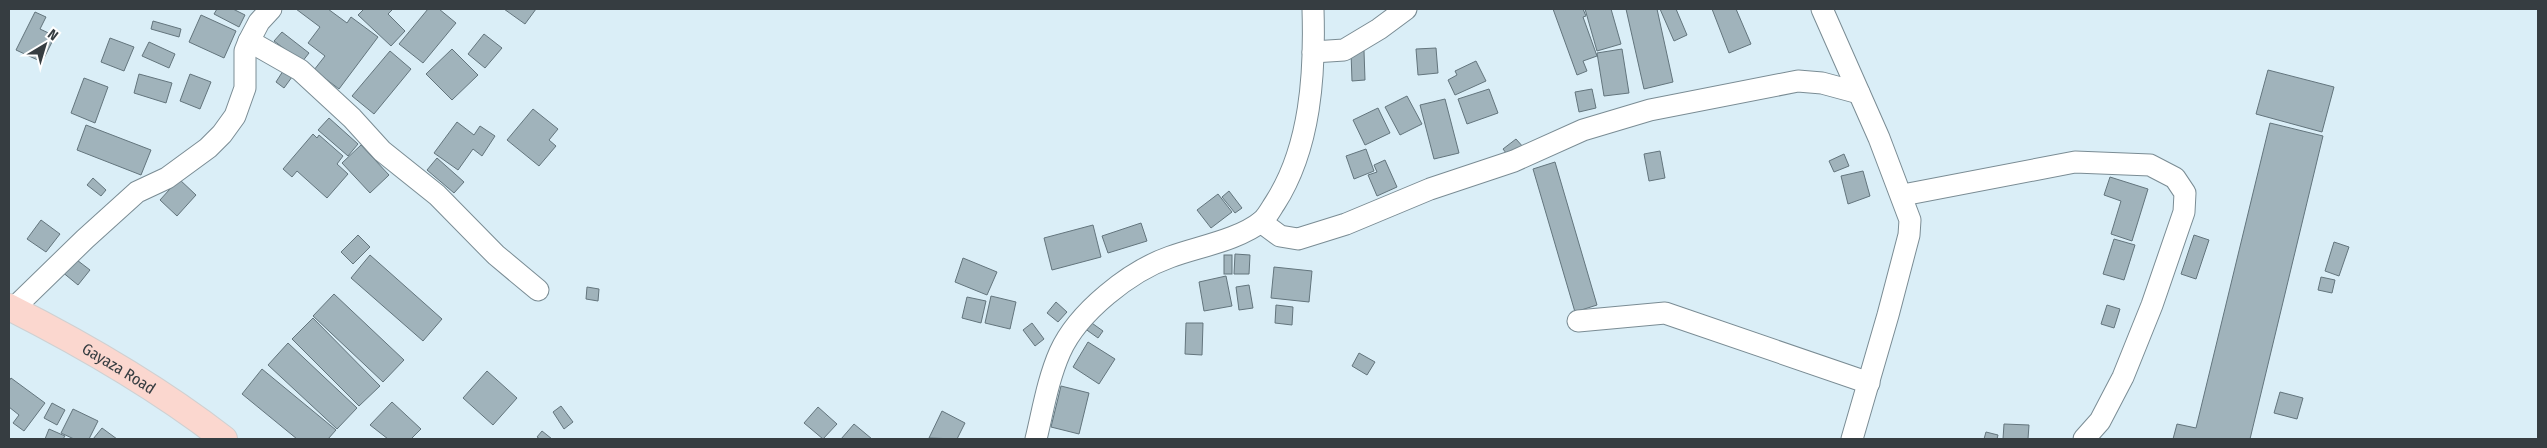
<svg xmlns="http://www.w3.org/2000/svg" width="2547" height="448" font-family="'Fira Sans Condensed',sans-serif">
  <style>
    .building { fill: #a0b3bb; stroke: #63757d }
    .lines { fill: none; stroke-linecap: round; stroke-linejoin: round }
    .minor-casing { stroke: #7a8c94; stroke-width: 23 }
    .major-casing { stroke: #cfd0d1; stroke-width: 28 }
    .minor { stroke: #fff; stroke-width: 21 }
    .major { stroke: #fbd7cf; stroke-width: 26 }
    .labels { text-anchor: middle; stroke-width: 5; stroke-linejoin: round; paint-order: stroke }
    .street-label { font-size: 16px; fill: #363d41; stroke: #fff }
  </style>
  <rect width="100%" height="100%" fill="#daeef7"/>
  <g class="building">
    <path d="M217,9H233L245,15L239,27L214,14Z"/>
    <path d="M296,9H328L347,23L351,17L378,37L339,89L314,70L325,56L308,43L320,27Z"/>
    <path d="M364,9H393L388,14L405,31L391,46L358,15Z"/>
    <path d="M428,9H439L456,23L423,63L399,44Z"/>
    <path d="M504,9H536L525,24Z"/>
    <path d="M1553,9H1583L1586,16L1583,17L1597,56L1583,61L1587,71L1577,75Z"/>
    <path d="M1585,9H1611L1621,44L1597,51Z"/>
    <path d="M1626,9H1657L1673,82L1644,89Z"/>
    <path d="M1660,9H1676L1687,35L1674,41Z"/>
    <path d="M1712,9H1736L1751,44L1729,53Z"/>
    <path d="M35,12L46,17L40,29L55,36L42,62L16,50Z"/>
    <path d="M201,15L236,31L224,58L189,42Z"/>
    <path d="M153,21L181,29L179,37L151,29Z"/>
    <path d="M282,32L309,53L302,62L274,41Z"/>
    <path d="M484,34L502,48L485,68L468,54Z"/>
    <path d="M110,38L134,47L124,71L101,62Z"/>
    <path d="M149,42L175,54L169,68L142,56Z"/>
    <path d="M1436,48L1438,73L1418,75L1416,49Z"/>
    <path d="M452,49L478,75L452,100L426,74Z"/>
    <path d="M1622,49L1629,93L1604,96L1597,53Z"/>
    <path d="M390,51L411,69L374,114L352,96Z"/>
    <path d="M1364,51L1365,80L1352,81L1351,52Z"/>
    <path d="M1476,61L1486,81L1455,95L1448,80L1457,75L1455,71Z"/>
    <path d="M2268,70L2334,87L2322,132L2256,114Z"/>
    <path d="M283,71L292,77L284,88L276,82Z"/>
    <path d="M139,74L172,83L166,103L134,93Z"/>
    <path d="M190,74L211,82L200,109L180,101Z"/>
    <path d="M84,78L108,87L95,123L71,113Z"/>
    <path d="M1489,89L1498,113L1467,124L1458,99Z"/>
    <path d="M1592,89L1596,108L1579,112L1575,92Z"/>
    <path d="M1407,96L1422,124L1400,135L1385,107Z"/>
    <path d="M1445,99L1459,153L1434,159L1420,105Z"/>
    <path d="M1378,108L1390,133L1365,145L1353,120Z"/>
    <path d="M533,109L558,129L549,140L556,146L539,166L507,140Z"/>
    <path d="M329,118L358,144L348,156L318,130Z"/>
    <path d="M457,122L474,135L480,126L495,136L482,156L473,149L458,170L434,153Z"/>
    <path d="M2270,123L2323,136L2250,439H2173L2177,424L2196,428Z"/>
    <path d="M86,125L151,150L141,175L77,150Z"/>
    <path d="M313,134L317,138L319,135L343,156L337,164L348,174L327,198L297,171L292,177L283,169Z"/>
    <path d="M1516,139L1524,148L1510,158L1503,149Z"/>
    <path d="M361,145L389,175L370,193L342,163Z"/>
    <path d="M1366,149L1374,171L1354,179L1346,156Z"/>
    <path d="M1660,151L1665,178L1649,181L1644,154Z"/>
    <path d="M1844,154L1849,166L1834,172L1829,161Z"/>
    <path d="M437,158L464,182L454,193L427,170Z"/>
    <path d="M1385,160L1397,187L1377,196L1368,175L1377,172L1374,165Z"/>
    <path d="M1555,162L1597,305L1575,312L1533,169Z"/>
    <path d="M1863,171L1870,196L1848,204L1841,176Z"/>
    <path d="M2110,177L2148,189L2132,241L2111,234L2121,201L2104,195Z"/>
    <path d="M93,178L106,190L101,196L87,185Z"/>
    <path d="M179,179L196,195L177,216L160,200Z"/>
    <path d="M1229,191L1242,208L1235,213L1222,197Z"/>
    <path d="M1218,194L1232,212L1211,228L1197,210Z"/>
    <path d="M41,220L60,234L46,252L27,239Z"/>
    <path d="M1141,223L1147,241L1108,253L1102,236Z"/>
    <path d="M1093,225L1101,257L1052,270L1044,238Z"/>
    <path d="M358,235L370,247L353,264L341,252Z"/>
    <path d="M2194,235L2209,240L2196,279L2181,274Z"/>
    <path d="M2114,239L2135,245L2124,280L2103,274Z"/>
    <path d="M2334,242L2349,247L2339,276L2325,271Z"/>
    <path d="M1235,254L1250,255L1249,274H1234Z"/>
    <path d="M370,255L442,319L423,341L351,278Z"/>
    <rect x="1224" y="255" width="8" height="19"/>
    <path d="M73,257L90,270L78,285L61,271Z"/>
    <path d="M963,258L997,272L987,295L955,282Z"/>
    <path d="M1274,267L1312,271L1309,302L1271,298Z"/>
    <path d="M1226,276L1232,306L1204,311L1199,282Z"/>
    <path d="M2321,277L2335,280L2332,293L2318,290Z"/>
    <path d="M1249,285L1253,308L1239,310L1236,287Z"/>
    <path d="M587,287L599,289L598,301L586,299Z"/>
    <path d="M334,294L404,360L383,382L313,316Z"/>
    <path d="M991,296L1016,302L1010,329L985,323Z"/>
    <path d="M967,297L986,301L981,323L962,318Z"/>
    <path d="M1056,302L1067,312L1058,322L1047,313Z"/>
    <path d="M1276,305L1293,307L1292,325L1275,323Z"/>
    <path d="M2107,305L2120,309L2114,328L2101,324Z"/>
    <path d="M313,318L380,386L359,406L292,339Z"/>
    <path d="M1089,321L1103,331L1098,338L1084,328Z"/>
    <path d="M1032,323L1044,339L1035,346L1023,330Z"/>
    <path d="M1186,323H1203L1202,355L1185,354Z"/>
    <path d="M1088,342L1115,359L1099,384L1073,367Z"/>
    <path d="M288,343L357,408L337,429L268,365Z"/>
    <path d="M1359,353L1375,362L1367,375L1352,366Z"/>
    <path d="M262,369L336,430L328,439H297L242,394Z"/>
    <path d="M487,371L517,398L493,425L463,398Z"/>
    <path d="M11,378L45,403L24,431L13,423L19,415L9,407V381Z"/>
    <path d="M1061,386L1089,393L1079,434L1051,427Z"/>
    <path d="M2280,392L2303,398L2297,419L2274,413Z"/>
    <path d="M392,402L421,429L411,439H388L370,425Z"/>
    <path d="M52,403L65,410L57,425L44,418Z"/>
    <path d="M561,406L573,422L564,429L553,412Z"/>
    <path d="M818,407L837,424L823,439L804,423Z"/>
    <path d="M73,409L98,421L89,439H74L61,433Z"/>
    <path d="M942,411L965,423L957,439L929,438Z"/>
    <path d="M854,424L872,439H841Z"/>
    <path d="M2004,424L2029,425L2028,439H2003Z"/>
    <path d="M102,428L117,439H93Z"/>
    <path d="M49,429L65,436L63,439H45Z"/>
    <path d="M542,431L552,439H540L537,437Z"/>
    <path d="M1986,432L1998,435L1997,439H1984Z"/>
  </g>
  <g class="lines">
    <defs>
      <g id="minor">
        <path d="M1822,9L1879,138L1910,220L1909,235L1888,315L1852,439"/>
        <path d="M249,41L300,70L352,118L382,151L437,195L496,255L538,290"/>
        <path d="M1313,52L1344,50L1379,29L1406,9"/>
        <path d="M1903,195L2075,162L2150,165L2175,178L2185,193L2184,212L2152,305L2123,377L2100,421L2084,439"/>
        <path d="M1261,222L1280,236L1298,239L1346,224L1430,189L1514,161L1583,130L1650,110L1798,81L1822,83L1859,93"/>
        <path d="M13,309L85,239L137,192L167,178L208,148L222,134L235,116L245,88V51L249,41L259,22L271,9"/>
        <path d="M1578,321L1665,313L1869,383"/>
        <path d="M1036,439C1043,410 1048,379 1060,352C1078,312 1130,271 1170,257C1197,247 1239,240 1262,221C1267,217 1271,209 1275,203C1311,147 1315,73 1313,9"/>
      </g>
      <g id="major">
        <path id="s1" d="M9,307C84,345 157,387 224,439"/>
      </g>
    </defs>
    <use href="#minor" class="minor-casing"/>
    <use href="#major" class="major-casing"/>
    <use href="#minor" class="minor"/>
    <use href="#major" class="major"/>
  </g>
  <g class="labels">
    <g class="street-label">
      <text dy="6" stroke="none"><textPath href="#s1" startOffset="126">Gayaza Road</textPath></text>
    </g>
  </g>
  <rect width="2547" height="448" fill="none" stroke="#363d41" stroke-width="20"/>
  <g transform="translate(45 45) rotate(38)" stroke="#ffffff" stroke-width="4" paint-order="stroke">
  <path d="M0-4L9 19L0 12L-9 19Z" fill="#363d41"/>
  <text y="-8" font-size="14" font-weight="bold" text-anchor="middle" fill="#363d41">N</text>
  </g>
</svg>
